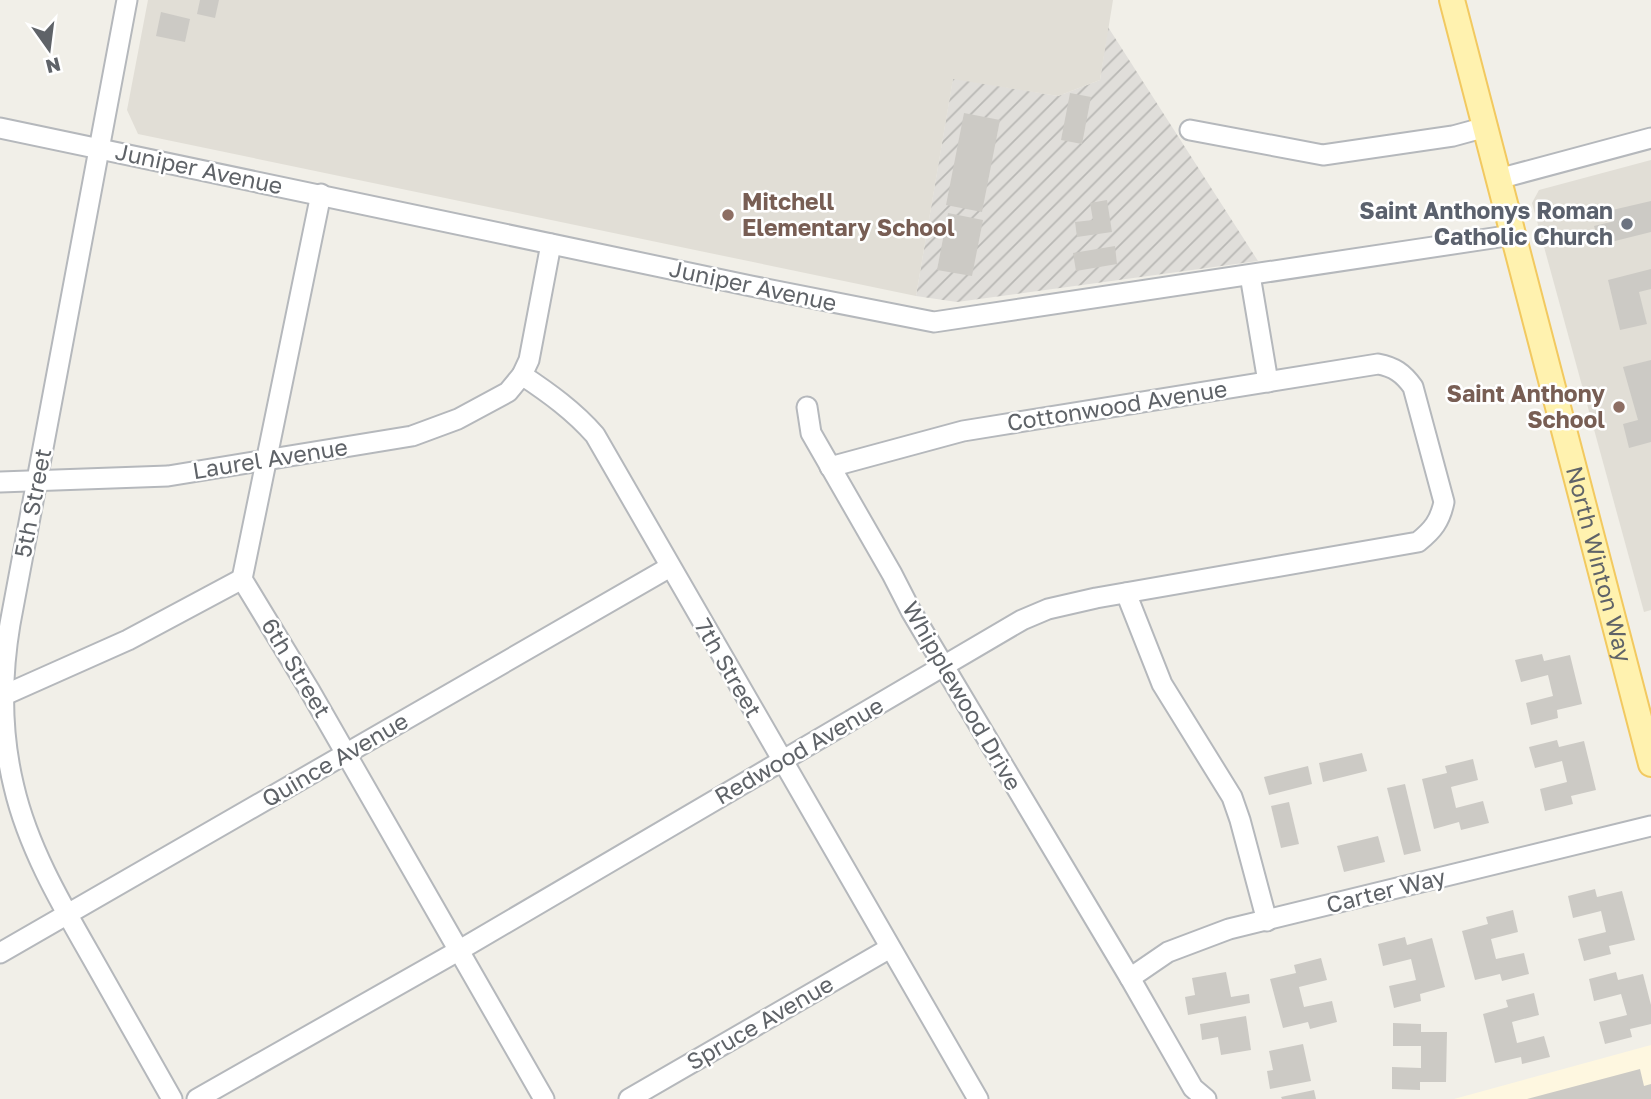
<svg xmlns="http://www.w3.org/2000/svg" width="1651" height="1099" font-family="'Golos Text',sans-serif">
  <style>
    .commercial { fill: #fef7e0 }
    .industrial { fill: url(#industrial-furrows) }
    .education { fill: #e1ded6 }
    .building { fill: #cccac5 }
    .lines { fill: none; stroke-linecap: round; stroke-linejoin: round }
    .minor-casing { stroke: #b5b8bc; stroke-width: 23 }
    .major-casing { stroke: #f2c960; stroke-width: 28 }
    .minor { stroke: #fff; stroke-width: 19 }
    .major { stroke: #fff2af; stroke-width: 24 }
    .education-dot { fill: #8d6e63; stroke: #fff; stroke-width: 2.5 }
    .worship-dot { fill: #6b7280; stroke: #fff; stroke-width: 2.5 }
    .labels { text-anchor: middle; stroke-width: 5; stroke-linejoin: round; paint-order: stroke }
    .street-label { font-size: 23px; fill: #5f6368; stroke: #fff }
    .education-label { font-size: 23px; font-weight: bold; fill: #785e54; stroke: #fff; text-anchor: start }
    .worship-label { font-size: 23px; font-weight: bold; fill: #5b616d; stroke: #fff; text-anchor: end }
  </style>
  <defs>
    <pattern id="industrial-furrows" width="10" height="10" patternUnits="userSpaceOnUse" patternTransform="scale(1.75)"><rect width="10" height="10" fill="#e0deda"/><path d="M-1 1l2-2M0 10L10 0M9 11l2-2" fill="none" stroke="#b9b8b5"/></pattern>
  </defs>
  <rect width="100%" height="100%" fill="#f1efe8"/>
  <path class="commercial" d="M1651,1045V1099H1454Z"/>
  <path class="industrial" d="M1108,27L1258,261L957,302L916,296L953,78L1058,96L1100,80Z"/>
  <g class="education">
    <path d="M148,0H1113L1100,80L1058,96L953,79L916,296L138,134L127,110Z"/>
    <path d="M1651,160V610L1644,612L1532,203L1539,190Z"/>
  </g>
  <g class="building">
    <path d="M200,0H219L215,18L197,14Z"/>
    <path d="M161,12L190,19L185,42L156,36Z"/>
    <path d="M1070,93L1091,97L1082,144L1061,140Z"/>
    <path d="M964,113L1000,120L982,212L946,205Z"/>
    <path d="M1107,200L1112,232L1077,237L1075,222L1093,220L1090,203Z"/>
    <path d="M1651,201V232L1599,245L1594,226L1611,222L1608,211Z"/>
    <path d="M948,213L983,220L972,276L937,270Z"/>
    <path d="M1115,246L1117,264L1076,271L1073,253Z"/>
    <path d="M1651,269V289L1639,292L1647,324L1620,330L1608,280Z"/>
    <path d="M1651,360V442L1629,448L1623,424L1638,420L1623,367Z"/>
    <path d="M1542,654L1544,661L1570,655L1582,704L1557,710L1558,718L1531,725L1526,703L1553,696L1548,675L1521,682L1515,660Z"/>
    <path d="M1557,740L1559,747L1584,741L1596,790L1571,796L1573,804L1545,811L1540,789L1567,782L1562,761L1535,768L1529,747Z"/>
    <path d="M1362,753L1367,771L1323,782L1319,763Z"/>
    <path d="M1473,759L1478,780L1451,787L1456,808L1483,801L1489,823L1461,830L1459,822L1434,829L1422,779L1447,773L1445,766Z"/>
    <path d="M1308,766L1312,784L1269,795L1264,777Z"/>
    <path d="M1405,784L1421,851L1404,855L1387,788Z"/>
    <path d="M1289,802L1299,844L1281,848L1271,806Z"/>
    <path d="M1378,836L1385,862L1344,872L1337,846Z"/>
    <path d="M1595,889L1597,897L1622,891L1635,940L1609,946L1611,954L1584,961L1578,939L1606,932L1601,911L1573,918L1568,896Z"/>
    <path d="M1513,910L1518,932L1491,939L1496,959L1524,953L1529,974L1502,981L1500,974L1475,980L1462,931L1488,924L1486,917Z"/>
    <path d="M1405,937L1407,945L1432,938L1445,987L1420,994L1421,1001L1394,1008L1389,986L1416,980L1411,959L1383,966L1378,944Z"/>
    <path d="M1321,958L1327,980L1299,987L1304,1007L1332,1001L1337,1022L1310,1029L1308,1022L1283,1028L1270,979L1296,973L1294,965Z"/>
    <path d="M1226,972L1231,997L1249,994L1250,1003L1188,1015L1185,997L1195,995L1192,978Z"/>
    <path d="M1616,972L1618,980L1643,974L1651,1005V1024L1630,1029L1632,1037L1605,1044L1599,1022L1627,1015L1621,994L1594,1001L1589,979Z"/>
    <path d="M1534,993L1539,1015L1512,1022L1517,1043L1544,1036L1550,1057L1522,1064L1521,1057L1495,1063L1483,1014L1508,1007L1506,1000Z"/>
    <path d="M1246,1016L1251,1050L1221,1055L1218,1037L1202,1040L1200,1024Z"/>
    <path d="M1393,1023L1421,1024V1032H1447L1446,1082H1420V1090L1392,1089V1067L1421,1068V1046H1393Z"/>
    <path d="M1303,1044L1311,1081L1270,1089L1267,1071L1273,1070L1269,1051Z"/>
    <path d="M1640,1069L1644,1086L1651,1084V1099H1527Z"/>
    <path d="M1314,1090L1316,1099H1282L1281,1097Z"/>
  </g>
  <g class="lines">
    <defs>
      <g id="minor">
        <path d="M127,0L10,624C1,678 1,734 14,787C28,847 60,902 91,956C118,1004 145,1051 172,1099"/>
        <path d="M0,128L751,286L934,322L1513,235"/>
        <path d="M1190,130L1323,155L1453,136L1486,127"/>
        <path d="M1498,179L1651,138"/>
        <path d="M321,194L242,579L310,691L544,1099"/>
        <path d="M1250,275L1268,382"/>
        <path d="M522,375C549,393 574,411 595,435L978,1099"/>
        <path d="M807,407L811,433L892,574L911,611L1130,978L1193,1088L1206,1099"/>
        <path d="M0,482L168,476L412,436L458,419L508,392L522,375L529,360L551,244"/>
        <path d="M1126,593L1162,684L1232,797L1240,820L1267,921"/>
        <path d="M0,697L128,640L242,579"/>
        <path d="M0,953L670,567"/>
        <path d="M1130,978L1168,952L1229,929L1651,826"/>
        <path d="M197,1099L458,951L1022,620L1048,609L1096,598L1418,542C1433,530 1440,521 1444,502L1413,387C1403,373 1394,367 1378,364L963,431L830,467"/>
        <path d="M629,1099L890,948"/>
      </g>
      <g id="major">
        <path id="s1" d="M1452,0L1651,764"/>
      </g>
    </defs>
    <use href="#minor" class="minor-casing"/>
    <use href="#major" class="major-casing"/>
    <use href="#minor" class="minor"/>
    <use href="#major" class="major"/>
  </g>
  <g class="education-dot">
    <circle cx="728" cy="215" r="7"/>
    <circle cx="1619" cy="407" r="7"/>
  </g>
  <circle class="worship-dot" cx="1627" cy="224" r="7"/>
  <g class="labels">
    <g class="street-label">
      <text transform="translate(199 169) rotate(12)" y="8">Juniper Avenue</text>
      <text transform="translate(753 286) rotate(12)" y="8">Juniper Avenue</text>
      <text transform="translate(1117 406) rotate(-9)" y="8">Cottonwood Avenue</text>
      <text transform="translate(270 459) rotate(-9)" y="8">Laurel Avenue</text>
      <text transform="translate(33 503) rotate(-79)" y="8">5th Street</text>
      <text dy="8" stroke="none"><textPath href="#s1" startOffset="583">North Winton Way</textPath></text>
      <text transform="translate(296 668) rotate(59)" y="8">6th Street</text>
      <text transform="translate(728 668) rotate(60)" y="8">7th Street</text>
      <text transform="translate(962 696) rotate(60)" y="8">Whipplewood Drive</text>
      <text transform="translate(799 751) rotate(-30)" y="8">Redwood Avenue</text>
      <text transform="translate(335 760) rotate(-30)" y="8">Quince Avenue</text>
      <text transform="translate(1386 891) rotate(-14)" y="8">Carter Way</text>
      <text transform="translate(760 1023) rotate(-30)" y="8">Spruce Avenue</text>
    </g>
    <g class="education-label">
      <text x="742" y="210">Mitchell<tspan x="742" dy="26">Elementary School</tspan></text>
      <text x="1605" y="402" text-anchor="end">Saint Anthony<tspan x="1605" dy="26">School</tspan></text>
    </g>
    <g class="worship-label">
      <text x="1613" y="219">Saint Anthonys Roman<tspan x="1613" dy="26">Catholic Church</tspan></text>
    </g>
  </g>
  <g transform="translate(49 49) rotate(166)" stroke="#ffffff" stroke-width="5" paint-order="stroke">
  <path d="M0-5L12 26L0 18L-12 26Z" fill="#5f6368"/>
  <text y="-10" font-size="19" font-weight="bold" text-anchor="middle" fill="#5f6368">N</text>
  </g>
</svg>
